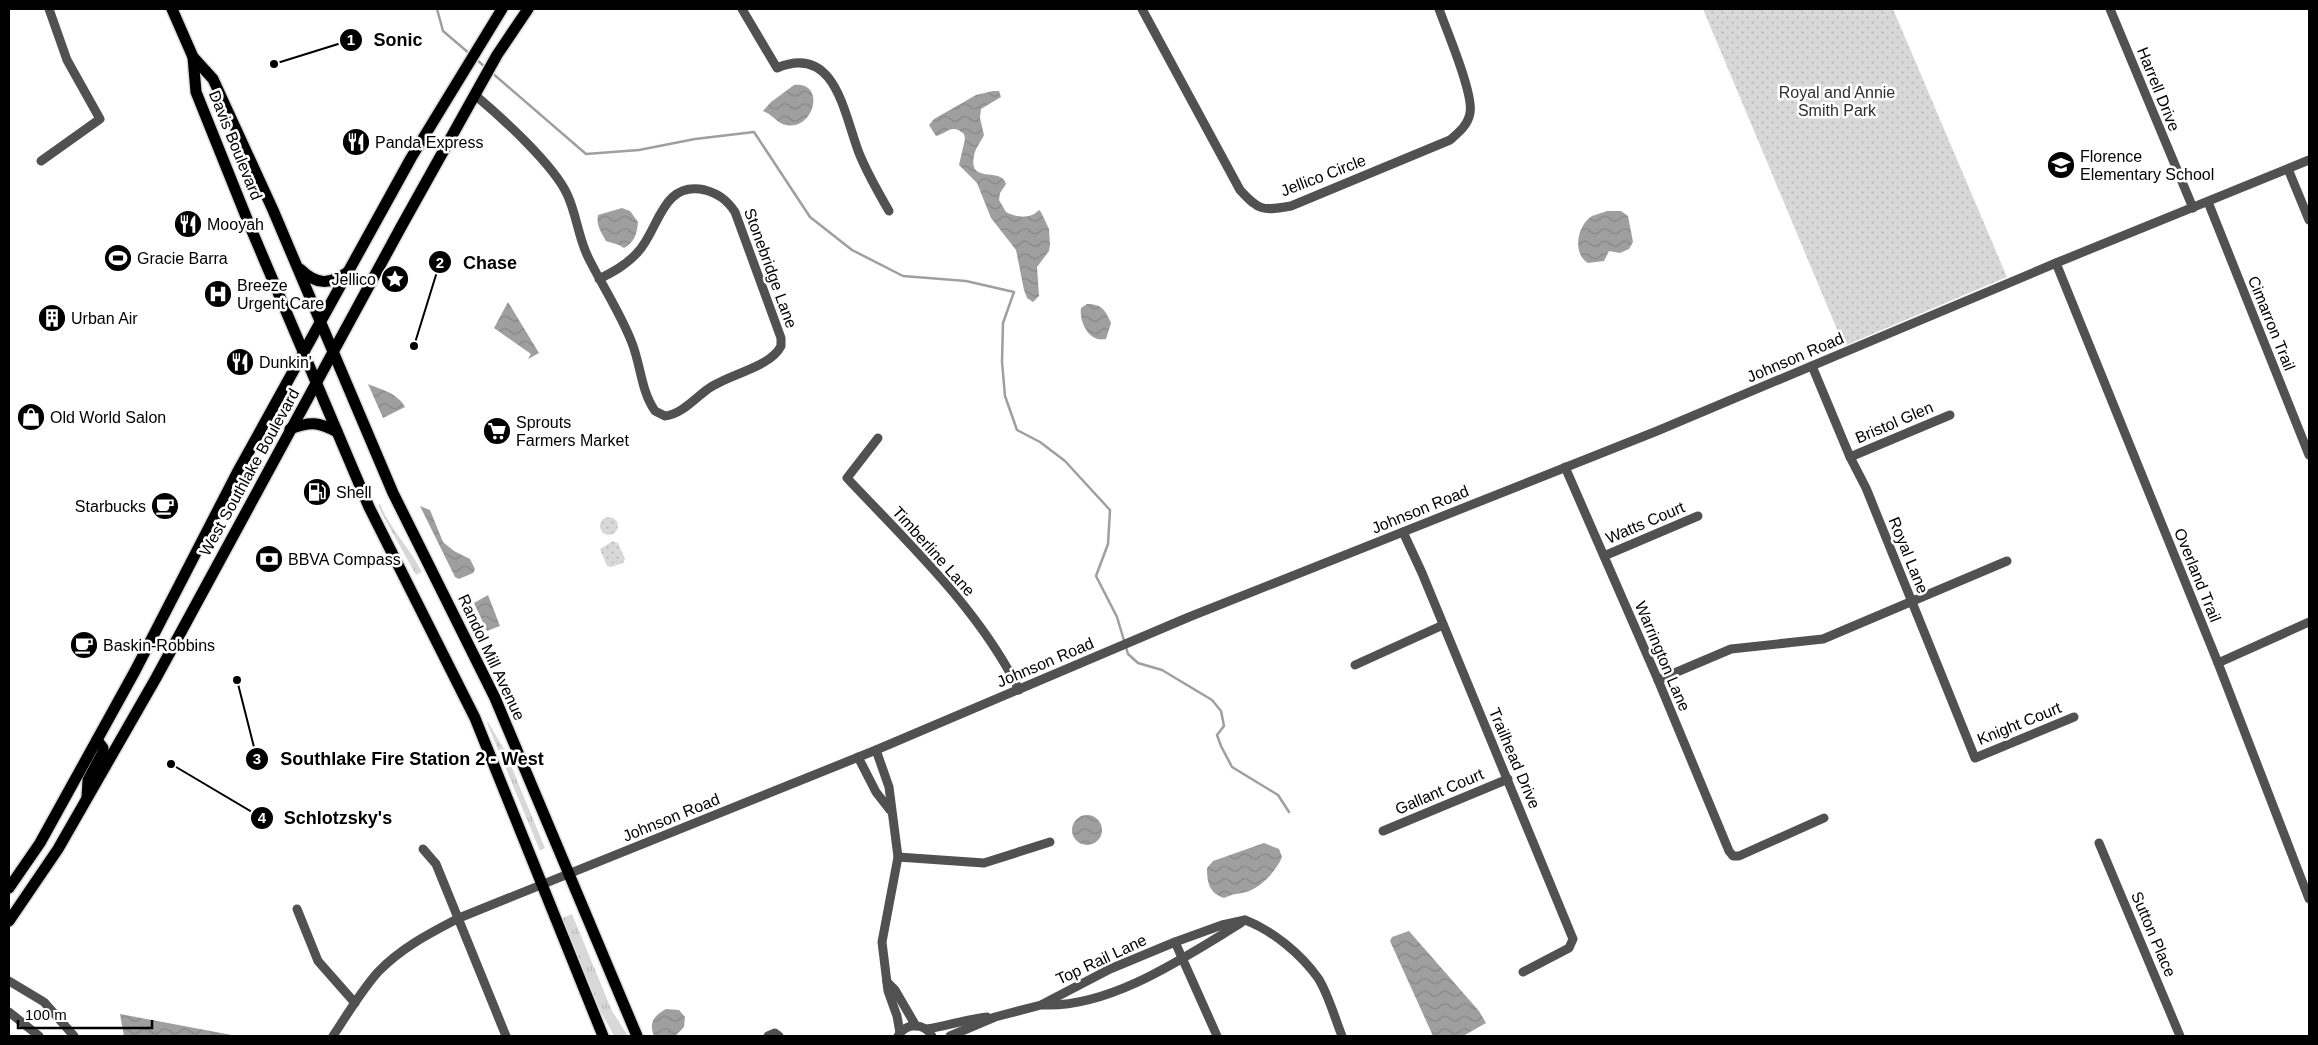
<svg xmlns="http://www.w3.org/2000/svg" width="2318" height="1045" font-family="Helvetica,sans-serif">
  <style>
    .grass { fill: url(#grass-tufts) }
    .park { fill: url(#park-dots) }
    .water { fill: url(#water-waves) }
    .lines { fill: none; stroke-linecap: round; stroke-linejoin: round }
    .stream { stroke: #9f9f9f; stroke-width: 2.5 }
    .major-casing { stroke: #dbdbdb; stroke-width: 14 }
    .minor { stroke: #515151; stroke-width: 9 }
    .major { stroke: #000; stroke-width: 11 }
    .labels { text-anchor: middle; stroke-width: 5; stroke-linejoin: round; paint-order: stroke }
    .street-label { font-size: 16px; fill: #000; stroke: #fff }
    .park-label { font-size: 16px; fill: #2f2f2f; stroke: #fff }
    .poi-label { font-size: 16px; fill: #000; stroke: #fff; text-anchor: start }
    .leader { fill: none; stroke: #000; stroke-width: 2 }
    .callout-dot { fill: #000; stroke: #fff; stroke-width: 2 }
    .mark-label { font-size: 15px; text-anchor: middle; font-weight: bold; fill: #fff }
    .callout-label { font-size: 18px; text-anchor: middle; font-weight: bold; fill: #000; stroke: #fff; stroke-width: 5; stroke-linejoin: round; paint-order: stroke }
  </style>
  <defs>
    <pattern id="grass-tufts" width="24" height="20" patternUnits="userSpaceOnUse" patternTransform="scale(1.25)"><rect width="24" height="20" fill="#d8d8d8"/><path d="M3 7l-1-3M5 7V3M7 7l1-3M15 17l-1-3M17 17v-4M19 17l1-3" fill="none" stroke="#b8b8b8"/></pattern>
    <pattern id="park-dots" width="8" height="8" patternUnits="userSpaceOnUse" patternTransform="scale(1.25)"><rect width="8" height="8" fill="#d8d8d8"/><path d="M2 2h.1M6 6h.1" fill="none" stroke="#b8b8b8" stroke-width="1.8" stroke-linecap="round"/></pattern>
    <pattern id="water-waves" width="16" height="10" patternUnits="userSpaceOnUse" patternTransform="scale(1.25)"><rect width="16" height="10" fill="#9f9f9f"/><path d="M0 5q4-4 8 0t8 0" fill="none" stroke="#878787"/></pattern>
  </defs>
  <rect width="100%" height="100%" fill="#fff"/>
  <g class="grass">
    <path d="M380,504C390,529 410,548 422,572L416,575L382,514L378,505Z"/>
    <path d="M488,722L505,751L545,848L540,851L487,723Z"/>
    <path d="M572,914L612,1011L628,1036H614L601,1012L562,918Z"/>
  </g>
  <g class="park">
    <path d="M1703,9H1893L2007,277L1844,346Z"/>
    <circle cx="609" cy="526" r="9"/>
    <path d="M613,541L618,543L625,559L623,563L611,567L607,566L600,549Z"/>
  </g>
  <g class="water">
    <path d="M794,85C826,81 815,131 786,125C778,124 772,114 763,111L771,102Z"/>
    <path d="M993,91H999L1001,97L981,109L980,118L984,135C981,142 975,148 974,156C968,185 1002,166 1006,184L1000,193L999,200L1006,212C1017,218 1031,219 1039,210L1041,212L1049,229L1050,245L1049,251L1037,267L1039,296L1033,302L1027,298L1024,290L1016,250L991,218L977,183L959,165L965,139L964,134C951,123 948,133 936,136L929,125L934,119L976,95Z"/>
    <path d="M622,208L630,211L638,222C637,234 634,243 624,248L619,245L606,241C601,232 596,225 598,215Z"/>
    <path d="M1607,211H1621L1628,216L1633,242L1629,249L1620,253L1609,251L1604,261L1588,263C1572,254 1577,225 1592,216C1597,214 1603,213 1607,211Z"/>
    <path d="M508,302L539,353L528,359L531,354L494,328Z"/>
    <path d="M1087,304C1102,304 1105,310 1111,323L1106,339C1089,343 1079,322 1081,308Z"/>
    <path d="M368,384C380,389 399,394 405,407L383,418Z"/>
    <path d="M420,506L430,510L443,542L454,551L470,559L475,569L473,573L459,579L455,577Z"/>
    <path d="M488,595L500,626L487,631L474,603Z"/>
    <circle cx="1087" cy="830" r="15"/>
    <path d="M1264,843L1279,849L1282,857C1277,870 1261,888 1246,892C1238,894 1232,894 1224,898C1209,893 1207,882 1207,868L1213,861Z"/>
    <path d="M1409,931L1479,1011L1486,1023L1463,1036H1433L1390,941L1392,937Z"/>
    <path d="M666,1009L679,1010L685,1017L684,1027L675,1036H654C648,1022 655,1015 666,1009Z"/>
    <path d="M120,1014L237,1036H124Z"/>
  </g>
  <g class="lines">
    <g class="stream">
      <path d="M437,9L443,31L470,54"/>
      <path d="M476,59L485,67"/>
      <path d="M491,72L586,154L639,150L695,139L754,132L810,217L852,250L903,276L966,281L1014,292L1003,323L1002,362L1005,396L1017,430L1040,442L1065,461L1110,510L1108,544L1096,576L1117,617L1128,654L1138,663L1162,670L1212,700L1221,711L1224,726L1217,735L1221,746L1232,767L1278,795L1289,812"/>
    </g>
    <defs>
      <g id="major">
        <path d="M172,9L193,57L196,92L249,224L369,507L475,718L603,1036"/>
        <path d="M193,57L213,79L273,210L393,493L495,698L637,1036"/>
        <path d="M300,269C316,285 330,285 348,272"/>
        <path d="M290,429C310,421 319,422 337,432"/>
        <path d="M87,797L88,780L103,752V748L97,740"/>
        <path d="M9,888L40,843L135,671L237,473L411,158L502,9"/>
        <path d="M9,921L58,849L156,678L401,227L497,55L528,9"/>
      </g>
    </defs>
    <use href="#major" class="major-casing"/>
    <g class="minor">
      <path d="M742,9L777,68C836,43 844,115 859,153C867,173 878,192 889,211"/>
      <path d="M1142,9L1240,190C1259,211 1263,211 1291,206L1450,140C1459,132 1468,125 1470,113C1474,94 1446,29 1439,9"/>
      <path d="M2110,9L2193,208"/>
      <path d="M475,95C501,117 553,164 567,194C577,215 578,238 589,259C603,287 621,314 632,343C641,366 641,391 655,411L665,416C682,414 695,398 708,389C728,374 770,368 781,346V338L735,212C727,200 719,194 705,190C661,180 659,231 637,253C626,265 613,272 599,279"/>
      <path d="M41,161L100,119L67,60L49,9"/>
      <path d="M2288,169L2309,220"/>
      <path d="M2208,202L2309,455"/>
      <path d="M2056,263L2218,663L2309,899"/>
      <path d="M1812,366L1850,457L1866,488L1975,758L2074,717"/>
      <path d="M878,438L847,478C909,544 979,609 1019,690"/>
      <path d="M1850,457L1950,415"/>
      <path d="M1565,467L1658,680L1729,851L1733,856H1739L1824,818"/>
      <path d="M1403,532L1422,573L1573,939L1569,948L1523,972"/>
      <path d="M1604,556L1698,516"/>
      <path d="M2218,663L2309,622"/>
      <path d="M1355,665L1443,625"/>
      <path d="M1658,680L1731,649L1823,639L2007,561"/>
      <path d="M876,750L889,787L898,857L882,942L888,991L897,1016L900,1033"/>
      <path d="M858,757L876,792L890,810"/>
      <path d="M1383,831L1508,779"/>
      <path d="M2099,843L2180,1036"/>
      <path d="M423,849L436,864L506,1036"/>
      <path d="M898,857L984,863L1050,842"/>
      <path d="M297,909L318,961L355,1003"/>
      <path d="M1245,920C1272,930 1301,954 1318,978C1328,993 1335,1019 1342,1036"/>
      <path d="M1175,942L1217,1036"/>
      <path d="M9,981L44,1002L74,1036"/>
      <path d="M887,982L895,990L916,1026"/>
      <path d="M1043,1005C1111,1008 1185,957 1241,923"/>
      <path d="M9,1012L39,1036"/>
      <path d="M927,1029C947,1026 967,1019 987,1017"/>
      <path d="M333,1036C347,1015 361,991 378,972C401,948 430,933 459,918L876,750L1189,617L1657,431L2056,263L2309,160"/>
      <path d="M768,1036L775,1033L779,1036"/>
      <path d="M898,1036C907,1022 924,1023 932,1036"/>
      <path d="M950,1036L995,1017L1041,1005L1110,969L1175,942L1222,925L1245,920"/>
    </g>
    <use href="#major" class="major"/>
  </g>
  <defs>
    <symbol id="restaurant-disc" viewBox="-11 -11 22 22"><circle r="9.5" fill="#000" stroke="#fff"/><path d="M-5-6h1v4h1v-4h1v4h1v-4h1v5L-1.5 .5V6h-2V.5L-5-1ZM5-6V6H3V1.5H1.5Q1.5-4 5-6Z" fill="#fff"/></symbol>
    <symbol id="school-disc" viewBox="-11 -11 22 22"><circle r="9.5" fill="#000" stroke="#fff"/><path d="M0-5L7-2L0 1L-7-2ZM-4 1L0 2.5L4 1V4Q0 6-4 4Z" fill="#fff"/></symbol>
    <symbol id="stadium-disc" viewBox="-11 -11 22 22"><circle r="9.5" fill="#000" stroke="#fff"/><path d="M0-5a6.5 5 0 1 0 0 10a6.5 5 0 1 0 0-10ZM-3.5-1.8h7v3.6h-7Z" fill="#fff"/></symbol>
    <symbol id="sight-disc" viewBox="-11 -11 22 22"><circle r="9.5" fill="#000" stroke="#fff"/><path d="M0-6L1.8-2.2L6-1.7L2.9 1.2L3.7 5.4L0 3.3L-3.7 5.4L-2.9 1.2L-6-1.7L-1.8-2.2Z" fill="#fff"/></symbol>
    <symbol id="hospital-disc" viewBox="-11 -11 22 22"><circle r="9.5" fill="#000" stroke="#fff"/><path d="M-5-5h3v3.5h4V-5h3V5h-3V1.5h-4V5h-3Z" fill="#fff"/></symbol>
    <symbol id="building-disc" viewBox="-11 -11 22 22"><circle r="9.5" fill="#000" stroke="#fff"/><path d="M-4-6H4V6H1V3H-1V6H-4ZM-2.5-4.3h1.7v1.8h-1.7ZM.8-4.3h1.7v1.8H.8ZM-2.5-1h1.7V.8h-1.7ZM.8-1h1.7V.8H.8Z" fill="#fff"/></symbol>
    <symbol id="shop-disc" viewBox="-11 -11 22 22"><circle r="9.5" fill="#000" stroke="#fff"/><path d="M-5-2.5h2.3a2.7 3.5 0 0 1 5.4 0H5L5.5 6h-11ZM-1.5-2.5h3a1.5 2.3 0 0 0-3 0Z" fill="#fff"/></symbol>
    <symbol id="supermarket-disc" viewBox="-11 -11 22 22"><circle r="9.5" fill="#000" stroke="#fff"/><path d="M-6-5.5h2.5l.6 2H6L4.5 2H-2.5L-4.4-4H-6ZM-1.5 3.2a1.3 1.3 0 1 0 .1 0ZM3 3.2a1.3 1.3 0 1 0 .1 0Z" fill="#fff"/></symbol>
    <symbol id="fuel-disc" viewBox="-11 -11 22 22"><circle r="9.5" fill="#000" stroke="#fff"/><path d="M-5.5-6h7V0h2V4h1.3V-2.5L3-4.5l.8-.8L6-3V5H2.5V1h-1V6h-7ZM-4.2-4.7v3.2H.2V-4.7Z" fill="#fff"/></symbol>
    <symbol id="cafe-disc" viewBox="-11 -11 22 22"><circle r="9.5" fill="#000" stroke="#fff"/><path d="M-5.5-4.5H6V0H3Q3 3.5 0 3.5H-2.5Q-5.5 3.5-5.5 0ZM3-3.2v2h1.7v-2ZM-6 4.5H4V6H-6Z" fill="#fff"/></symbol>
    <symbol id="bank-disc" viewBox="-11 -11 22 22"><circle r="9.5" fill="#000" stroke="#fff"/><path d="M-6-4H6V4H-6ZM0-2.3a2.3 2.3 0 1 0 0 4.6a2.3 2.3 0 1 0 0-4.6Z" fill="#fff"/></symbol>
  </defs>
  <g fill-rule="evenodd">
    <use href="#restaurant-disc" x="340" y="126" width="32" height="32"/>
    <use href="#school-disc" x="2045" y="149" width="32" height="32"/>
    <use href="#restaurant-disc" x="172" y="208" width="32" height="32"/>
    <use href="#stadium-disc" x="102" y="242" width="32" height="32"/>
    <use href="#sight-disc" x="379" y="263" width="32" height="32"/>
    <use href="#hospital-disc" x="202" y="278" width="32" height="32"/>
    <use href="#building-disc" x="36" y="302" width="32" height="32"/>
    <use href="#restaurant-disc" x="224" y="346" width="32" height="32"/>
    <use href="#shop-disc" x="15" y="401" width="32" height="32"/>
    <use href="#supermarket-disc" x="481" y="415" width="32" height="32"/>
    <use href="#fuel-disc" x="301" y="476" width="32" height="32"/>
    <use href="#cafe-disc" x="149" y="490" width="32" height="32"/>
    <use href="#bank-disc" x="253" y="543" width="32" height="32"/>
    <use href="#cafe-disc" x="68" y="629" width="32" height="32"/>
  </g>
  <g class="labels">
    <g class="street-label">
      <text transform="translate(2159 89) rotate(68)" y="6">Harrell Drive</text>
      <text transform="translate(236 145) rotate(68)" y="6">Davis Boulevard</text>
      <text transform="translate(1323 175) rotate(-21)" y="6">Jellico Circle</text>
      <text transform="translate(771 268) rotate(70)" y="6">Stonebridge Lane</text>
      <text transform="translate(2272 323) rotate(68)" y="6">Cimarron Trail</text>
      <text transform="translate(1795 357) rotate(-23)" y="6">Johnson Road</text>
      <text transform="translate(1894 422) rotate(-23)" y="6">Bristol Glen</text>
      <text transform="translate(249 472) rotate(-61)" y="6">West Southlake Boulevard</text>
      <text transform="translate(1420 509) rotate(-22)" y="6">Johnson Road</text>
      <text transform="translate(1645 522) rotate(-23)" y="6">Watts Court</text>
      <text transform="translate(934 551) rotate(48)" y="6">Timberline Lane</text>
      <text transform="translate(1909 555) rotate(68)" y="6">Royal Lane</text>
      <text transform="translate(2198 575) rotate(68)" y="6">Overland Trail</text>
      <text transform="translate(1663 656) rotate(67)" y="6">Warrington Lane</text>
      <text transform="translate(492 657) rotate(65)" y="6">Randol Mill Avenue</text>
      <text transform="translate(1045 662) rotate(-23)" y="6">Johnson Road</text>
      <text transform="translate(2019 723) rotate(-22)" y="6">Knight Court</text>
      <text transform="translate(1515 758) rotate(67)" y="6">Trailhead Drive</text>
      <text transform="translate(1439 791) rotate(-23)" y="6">Gallant Court</text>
      <text transform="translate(671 817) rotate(-22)" y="6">Johnson Road</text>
      <text transform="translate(2154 934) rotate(67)" y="6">Sutton Place</text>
      <text transform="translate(1101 959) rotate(-25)" y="6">Top Rail Lane</text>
    </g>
    <g class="park-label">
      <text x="1837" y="98">Royal and Annie<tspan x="1837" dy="18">Smith Park</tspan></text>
    </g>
    <g class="poi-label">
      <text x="375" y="148">Panda Express</text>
      <text x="2080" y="162">Florence<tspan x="2080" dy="18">Elementary School</tspan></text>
      <text x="207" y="230">Mooyah</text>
      <text x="137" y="264">Gracie Barra</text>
      <text x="376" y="285" text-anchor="end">Jellico</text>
      <text x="237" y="291">Breeze<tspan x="237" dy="18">Urgent Care</tspan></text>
      <text x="71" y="324">Urban Air</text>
      <text x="259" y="368">Dunkin'</text>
      <text x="50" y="423">Old World Salon</text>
      <text x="516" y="428">Sprouts<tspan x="516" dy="18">Farmers Market</tspan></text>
      <text x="336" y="498">Shell</text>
      <text x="146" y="512" text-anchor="end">Starbucks</text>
      <text x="288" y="565">BBVA Compass</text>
      <text x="103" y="651">Baskin-Robbins</text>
    </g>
  </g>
  <path class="leader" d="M274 64L351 40M414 346L440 262M237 680L257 759M171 764L262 818"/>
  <g class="callout-dot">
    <circle cx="274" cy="64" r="5"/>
    <circle cx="414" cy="346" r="5"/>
    <circle cx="237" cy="680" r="5"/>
    <circle cx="171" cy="764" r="5"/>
    <circle cx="351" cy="40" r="12"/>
    <circle cx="440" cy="262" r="12"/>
    <circle cx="257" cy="759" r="12"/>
    <circle cx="262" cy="818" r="12"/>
  </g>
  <g class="mark-label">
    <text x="351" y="45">1</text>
    <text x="440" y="268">2</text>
    <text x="257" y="764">3</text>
    <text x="262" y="823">4</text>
  </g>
  <g class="callout-label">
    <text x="398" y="46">Sonic</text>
    <text x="490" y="269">Chase</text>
    <text x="412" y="765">Southlake Fire Station 2 - West</text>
    <text x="338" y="824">Schlotzsky's</text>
  </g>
  <rect width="2318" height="1045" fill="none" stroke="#000000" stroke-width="20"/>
  <path d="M18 1020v8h134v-8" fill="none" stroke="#000000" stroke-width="2.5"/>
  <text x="25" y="1020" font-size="15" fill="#000000" stroke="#ffffff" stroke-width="4" paint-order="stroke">100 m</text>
</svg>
